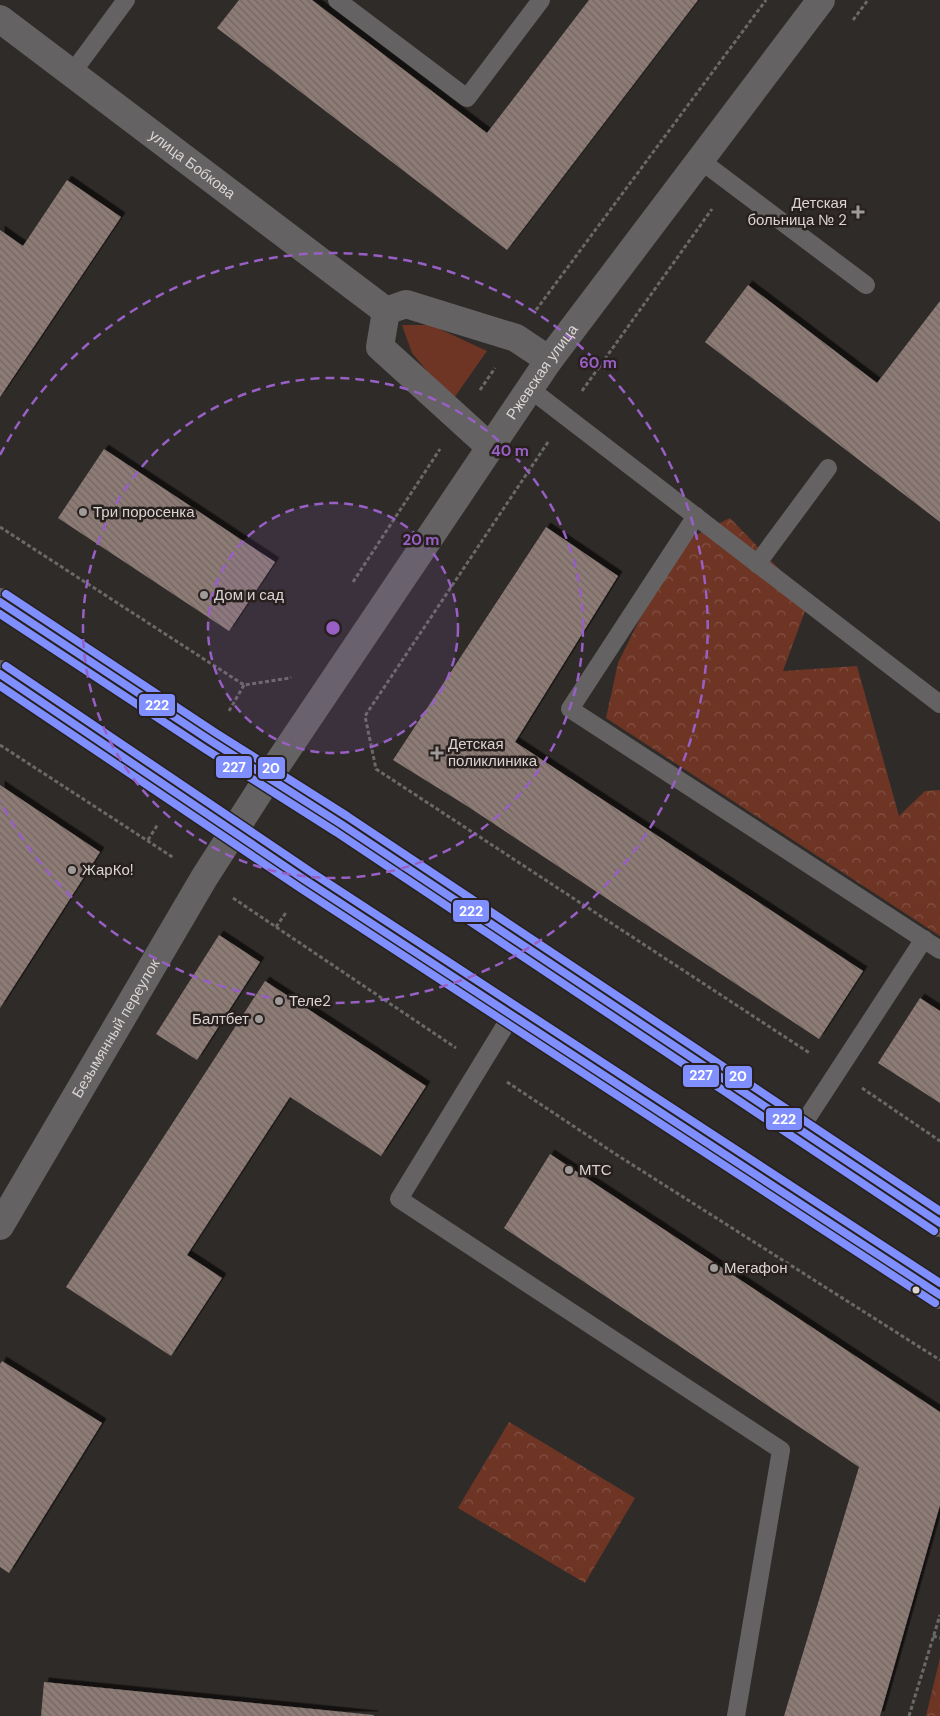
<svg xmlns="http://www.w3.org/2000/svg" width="940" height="1716" font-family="'DM Sans',sans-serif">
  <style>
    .grass { fill: #6e3525 }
    .forest { fill: url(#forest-crowns) }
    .building { fill: url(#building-back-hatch); filter: url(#shadow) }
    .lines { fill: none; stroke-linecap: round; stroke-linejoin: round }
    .path { stroke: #6a6968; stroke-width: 3; stroke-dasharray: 4 2.5; stroke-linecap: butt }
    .service { stroke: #646262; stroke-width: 18 }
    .minor { stroke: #646262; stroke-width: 28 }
    .primary { stroke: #666261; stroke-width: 28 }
    .bus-1-casing { stroke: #27201e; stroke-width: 11 }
    .bus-2-casing { stroke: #27201e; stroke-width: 11 }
    .bus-3-casing { stroke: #27201e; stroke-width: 11 }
    .bus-1 { stroke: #808fff; stroke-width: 8 }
    .bus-2 { stroke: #808fff; stroke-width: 8 }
    .bus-3 { stroke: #808fff; stroke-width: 8 }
    .ring { fill: none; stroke: #985fc5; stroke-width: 2.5; stroke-dasharray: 9 6 }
    .poi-dot { fill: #9e9a98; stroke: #27201e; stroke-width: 2 }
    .bus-dot { fill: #dad5d3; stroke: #27201e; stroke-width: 2 }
    .labels { text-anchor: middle; stroke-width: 5; stroke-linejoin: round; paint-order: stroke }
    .street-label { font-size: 15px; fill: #dad5d3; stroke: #27201e }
    .poi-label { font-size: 15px; fill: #dad5d3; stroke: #27201e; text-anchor: start }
    .centre { fill: #985fc5; stroke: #27201e; stroke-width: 2.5 }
    .ring-label { font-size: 15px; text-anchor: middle; font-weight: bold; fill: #985fc5; stroke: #27201e; stroke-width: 5; stroke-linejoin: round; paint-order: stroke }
    .line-badge { stroke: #27201e; stroke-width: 2 }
    .badge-label { font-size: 14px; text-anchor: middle; font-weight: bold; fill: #fff }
  </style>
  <defs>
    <pattern id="forest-crowns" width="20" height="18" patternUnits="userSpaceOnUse" patternTransform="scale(1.25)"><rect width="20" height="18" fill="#6e3525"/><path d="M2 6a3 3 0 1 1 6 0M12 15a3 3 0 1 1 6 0" fill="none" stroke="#825144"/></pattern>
    <pattern id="building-back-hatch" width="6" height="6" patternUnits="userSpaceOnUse" patternTransform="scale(1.25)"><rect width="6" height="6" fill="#8d7b75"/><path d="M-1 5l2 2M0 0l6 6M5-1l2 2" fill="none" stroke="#726662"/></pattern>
    <filter id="shadow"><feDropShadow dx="4.5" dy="-4.5" stdDeviation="0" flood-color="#0009"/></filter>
  </defs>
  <rect width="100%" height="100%" fill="#2f2b29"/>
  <path class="grass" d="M402,325H431L487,351L452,401L412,353Z"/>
  <g class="forest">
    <path d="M730,518L809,600L783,671L857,666L899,816L925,791L940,790V936L606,718L618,663L657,584L692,537Z"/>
    <path d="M509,1422L635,1498L585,1583L458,1508Z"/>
    <path d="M940,1658V1716H926Z"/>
  </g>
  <g class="building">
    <path d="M239,0H312L487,133L589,0H698L507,250L217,28Z"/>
    <path d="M67,180L121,217L0,397V230L23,246Z"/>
    <path d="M748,285L877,383L940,301V522L705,342Z"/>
    <path d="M104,449L275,562L229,631L58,518Z"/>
    <path d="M546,527L618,576L515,742L863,971L819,1039L467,806L393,760Z"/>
    <path d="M0,785L100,852L0,1008Z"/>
    <path d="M219,935L260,962L197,1060L156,1034Z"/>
    <path d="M265,981L426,1086L381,1156L290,1097L187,1255L222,1278L171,1356L66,1287Z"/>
    <path d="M920,998L940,1011V1103L878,1063Z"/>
    <path d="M550,1154L940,1412V1505L880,1716H784L859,1467L504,1228Z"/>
    <path d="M2,1361L102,1423L9,1573L0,1567V1364Z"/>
    <path d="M44,1682L374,1715V1716H41Z"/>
  </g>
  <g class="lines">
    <g class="path">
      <path d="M853,20L868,0"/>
      <path d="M536,310L766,0"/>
      <path d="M480,390L495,368"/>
      <path d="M582,391L712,209"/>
      <path d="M548,442L365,716L376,769L811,1054"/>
      <path d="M0,527L244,685L290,678L291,677"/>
      <path d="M353,582L440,449"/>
      <path d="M229,711L244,685"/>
      <path d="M0,745L174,858"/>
      <path d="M148,840L158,824"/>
      <path d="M233,898L456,1048"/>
      <path d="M276,927L287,911"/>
      <path d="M507,1082L617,1155L940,1360"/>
      <path d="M862,1088L940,1141"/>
      <path d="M933,1636L940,1638"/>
      <path d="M909,1716L940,1615"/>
    </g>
    <g class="service">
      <path d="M337,0L467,98L541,0"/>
      <path d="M72,73L126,0"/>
      <path d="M700,160L866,285"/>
      <path d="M530,389L940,704"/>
      <path d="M696,516L570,709L940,950"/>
      <path d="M757,564L828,468"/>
      <path d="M511,1016L399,1199L781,1450L736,1716"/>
      <path d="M800,1129L924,939"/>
    </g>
    <g class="minor">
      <path id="s1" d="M0,19L386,311"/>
      <path d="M386,311L380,347L490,447"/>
      <path d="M386,311L406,304L516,338L549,360"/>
      <path id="s2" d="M0,1226L204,878L268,778L549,360L821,0"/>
    </g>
    <g class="primary">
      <path d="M0,602L211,741L341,824L940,1223"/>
      <path d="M0,674L305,880L940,1295"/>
    </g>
    <defs>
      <g id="bus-1">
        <path d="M0,602L211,741L341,824L940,1223"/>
        <path d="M0,674L305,880L940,1295"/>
      </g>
      <g id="bus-2">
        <path d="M0,614L205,749L336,832L934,1231"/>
        <path d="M0,686L300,888L935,1303"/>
      </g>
      <g id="bus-3">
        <path d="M6,594L216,733L347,816L940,1211"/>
        <path d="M6,666L311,872L940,1283"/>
      </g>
    </defs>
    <use href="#bus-1" class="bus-1-casing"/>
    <use href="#bus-2" class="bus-2-casing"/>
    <use href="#bus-3" class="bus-3-casing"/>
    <use href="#bus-1" class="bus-1"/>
    <use href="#bus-2" class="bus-2"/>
    <use href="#bus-3" class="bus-3"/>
  </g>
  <circle cx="333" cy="628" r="125" fill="#985fc5" fill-opacity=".12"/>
  <g class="ring">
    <circle cx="333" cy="628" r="125"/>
    <circle cx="333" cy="628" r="250"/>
    <path d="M0 455A375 375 0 1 1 0 801"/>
  </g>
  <g class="poi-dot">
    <path d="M855.5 204.5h5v5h5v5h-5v5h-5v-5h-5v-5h5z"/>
    <circle cx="83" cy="512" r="5"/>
    <circle cx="204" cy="595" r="5"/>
    <path d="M434.5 745.5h5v5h5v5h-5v5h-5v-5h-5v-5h5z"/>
    <circle cx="72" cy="870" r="5"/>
    <circle cx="279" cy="1001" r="5"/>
    <circle cx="259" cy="1019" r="5"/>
    <circle cx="569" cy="1170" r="5"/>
    <circle cx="714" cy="1268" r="5"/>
  </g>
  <circle class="bus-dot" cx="916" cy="1290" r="4.5"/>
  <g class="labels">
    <g class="street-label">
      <text dy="5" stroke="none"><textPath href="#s1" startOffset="241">улица Бобкова</textPath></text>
      <text dy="5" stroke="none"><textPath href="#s2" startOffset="1012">Ржевская улица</textPath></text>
      <text dy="5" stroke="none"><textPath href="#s2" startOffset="229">Безымянный переулок</textPath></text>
    </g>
    <g class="poi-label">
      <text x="847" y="208" text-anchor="end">Детская<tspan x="847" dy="17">больница № 2</tspan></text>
      <text x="93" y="517">Три поросенка</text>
      <text x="214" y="600">Дом и сад</text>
      <text x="448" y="749">Детская<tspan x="448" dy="17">поликлиника</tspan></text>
      <text x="82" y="875">ЖарКо!</text>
      <text x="289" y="1006">Теле2</text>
      <text x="249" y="1024" text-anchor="end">Балтбет</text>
      <text x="579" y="1175">МТС</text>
      <text x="724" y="1273">Мегафон</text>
    </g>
  </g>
  <circle cx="333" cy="628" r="8" class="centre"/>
  <g class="ring-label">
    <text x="598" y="368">60 m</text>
    <text x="510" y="456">40 m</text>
    <text x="421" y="545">20 m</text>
  </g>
  <g class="line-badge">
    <rect x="138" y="693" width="38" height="24" rx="5" fill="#808fff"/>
    <rect x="215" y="755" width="38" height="24" rx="5" fill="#808fff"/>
    <rect x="257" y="756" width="29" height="24" rx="5" fill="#808fff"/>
    <rect x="452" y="899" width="38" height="24" rx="5" fill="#808fff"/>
    <rect x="682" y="1064" width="38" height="24" rx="5" fill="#808fff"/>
    <rect x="724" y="1065" width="29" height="24" rx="5" fill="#808fff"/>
    <rect x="765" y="1107" width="38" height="24" rx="5" fill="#808fff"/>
  </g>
  <g class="badge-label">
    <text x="157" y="710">222</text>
    <text x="234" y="772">227</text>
    <text x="271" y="773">20</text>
    <text x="471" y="916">222</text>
    <text x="701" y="1080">227</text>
    <text x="738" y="1081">20</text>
    <text x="784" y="1124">222</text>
  </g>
</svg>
